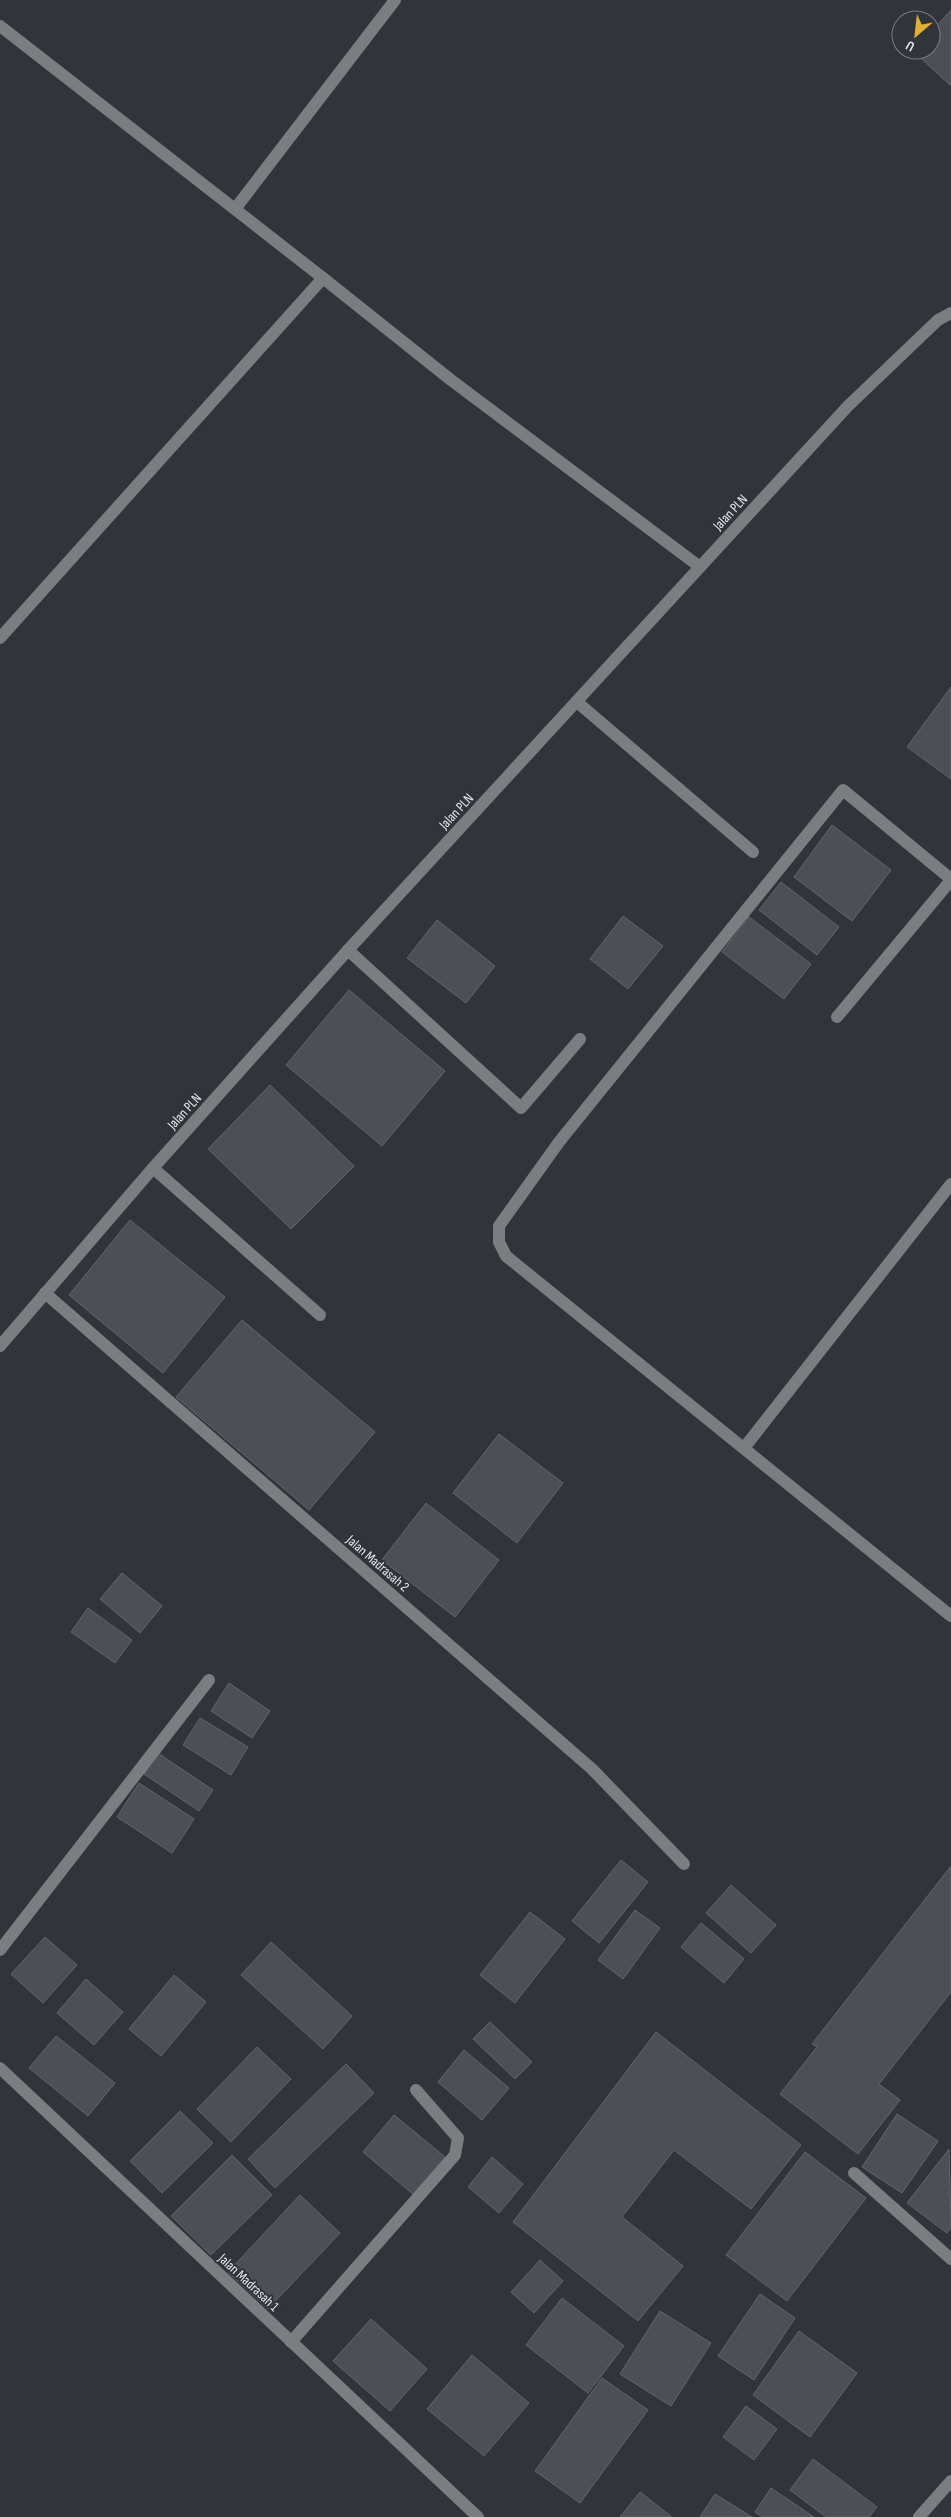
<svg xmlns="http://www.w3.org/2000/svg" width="951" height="2517" font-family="'Sofia Sans Condensed',sans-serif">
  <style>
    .building { fill: #4c4f56; stroke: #62656b }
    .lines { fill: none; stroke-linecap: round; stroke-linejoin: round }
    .minor { stroke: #7b7d80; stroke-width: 12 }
    .labels { text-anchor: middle; stroke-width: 4; stroke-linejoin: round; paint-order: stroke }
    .street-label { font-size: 14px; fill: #e5e6ea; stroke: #31343a }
  </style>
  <rect width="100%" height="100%" fill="#31343a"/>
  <g class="building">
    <path d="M951,10V84L950,85L913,51L931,50V32Z"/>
    <path d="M951,687V779L907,747Z"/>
    <path d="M832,825L891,870L852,921L794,877Z"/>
    <path d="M781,882L839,927L817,955L759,910Z"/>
    <path d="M623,916L663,946L628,989L590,959Z"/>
    <path d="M749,917L811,964L784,999L722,952Z"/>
    <path d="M437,920L495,966L466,1003L407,958Z"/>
    <path d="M349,990L445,1071L382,1146L286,1065Z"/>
    <path d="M270,1085L354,1166L291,1229L208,1149Z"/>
    <path d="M130,1220L225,1297L163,1373L69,1295Z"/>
    <path d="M242,1320L375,1432L309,1510L176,1397Z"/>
    <path d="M499,1434L563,1483L517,1543L453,1493Z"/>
    <path d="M426,1503L499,1560L455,1617L382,1560Z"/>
    <path d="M122,1573L162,1606L140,1633L100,1599Z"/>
    <path d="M88,1608L132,1640L115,1663L71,1632Z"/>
    <path d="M229,1683L270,1711L252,1738L211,1711Z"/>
    <path d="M200,1718L248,1747L231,1775L183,1745Z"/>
    <path d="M158,1753L213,1790L199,1811L144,1774Z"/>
    <path d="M139,1783L194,1819L172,1853L117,1817Z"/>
    <path d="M621,1860L648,1882L599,1943L572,1921Z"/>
    <path d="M951,1866V1992L879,2084L900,2100L858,2154L780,2094L817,2047L812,2044Z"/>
    <path d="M731,1885L776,1925L751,1953L706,1913Z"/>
    <path d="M635,1910L660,1928L623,1979L598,1960Z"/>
    <path d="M530,1912L565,1939L515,2003L480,1975Z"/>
    <path d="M701,1923L744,1959L724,1983L681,1947Z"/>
    <path d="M45,1937L77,1965L43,2003L11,1974Z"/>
    <path d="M271,1942L352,2016L323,2049L241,1975Z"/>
    <path d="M174,1975L206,2002L161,2056L129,2029Z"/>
    <path d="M86,1979L123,2012L94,2045L57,2013Z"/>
    <path d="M490,2022L532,2062L515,2079L473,2039Z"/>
    <path d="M656,2032L801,2145L751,2209L674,2150L622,2217L683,2266L638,2321L513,2222Z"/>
    <path d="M56,2036L115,2083L88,2116L29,2068Z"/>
    <path d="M257,2047L291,2079L231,2142L197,2109Z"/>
    <path d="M464,2050L509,2088L482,2120L438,2082Z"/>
    <path d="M346,2064L374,2093L275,2188L248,2159Z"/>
    <path d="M180,2111L213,2143L162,2193L130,2161Z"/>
    <path d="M897,2114L938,2141L902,2193L862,2167Z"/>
    <path d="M394,2115L445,2157L414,2195L363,2152Z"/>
    <path d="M949,2149L951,2227L947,2233L907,2203Z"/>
    <path d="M805,2152L866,2198L787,2301L726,2255Z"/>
    <path d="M232,2155L272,2195L211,2255L171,2216Z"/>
    <path d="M492,2157L523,2184L499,2213L468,2187Z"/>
    <path d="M300,2195L340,2233L268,2309L228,2272Z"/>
    <path d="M540,2260L563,2281L534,2313L511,2292Z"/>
    <path d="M760,2294L795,2318L754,2380L718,2356Z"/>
    <path d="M562,2298L624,2346L588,2393L526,2345Z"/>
    <path d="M660,2311L711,2343L671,2406L620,2374Z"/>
    <path d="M371,2319L427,2369L390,2411L333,2361Z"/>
    <path d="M799,2331L857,2373L810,2437L753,2395Z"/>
    <path d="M472,2355L529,2403L484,2456L427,2409Z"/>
    <path d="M602,2378L648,2410L580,2503L535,2471Z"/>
    <path d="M746,2406L777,2429L754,2460L723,2437Z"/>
    <path d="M813,2459L877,2507L869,2517H826L790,2490Z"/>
    <path d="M771,2488L814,2517H762L755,2512Z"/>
    <path d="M640,2492L672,2517H620Z"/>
    <path d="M715,2494L752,2517H700Z"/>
  </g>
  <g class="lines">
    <g class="minor">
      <path d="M0,26L323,278"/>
      <path d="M235,209L395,0"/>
      <path d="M0,638L323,278L451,380L700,567"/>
      <path d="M577,702L753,852"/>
      <path d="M951,879L843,790L559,1142L499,1226V1242L506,1256L951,1616"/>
      <path d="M348,950L521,1108L580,1039"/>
      <path d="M837,1017L951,880"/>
      <path d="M153,1168L320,1315"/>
      <path d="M45,1293L592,1769L684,1864"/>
      <path d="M0,1346L153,1168L348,950L848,406L938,320L951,313"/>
      <path d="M744,1448L951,1184"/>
      <path d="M0,1950L209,1680"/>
      <path d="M0,2068L478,2517"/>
      <path d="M854,2173L951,2259"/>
      <path d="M291,2342L455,2155L458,2138L416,2090"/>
      <path d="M919,2517L951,2481"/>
    </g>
  </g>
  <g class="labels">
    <g class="street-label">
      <text transform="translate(730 512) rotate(-47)" y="5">Jalan PLN</text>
      <text transform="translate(456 811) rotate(-47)" y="5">Jalan PLN</text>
      <text transform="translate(184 1111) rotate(-48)" y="5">Jalan PLN</text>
      <text transform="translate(378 1563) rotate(41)" y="5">Jalan Madrasah 2</text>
      <text transform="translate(249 2282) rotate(43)" y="5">Jalan Madrasah 1</text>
    </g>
  </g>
  <g transform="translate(916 35) rotate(208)"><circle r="24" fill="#31343a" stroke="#797b80"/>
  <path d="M0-4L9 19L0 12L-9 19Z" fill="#e2af34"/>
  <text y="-8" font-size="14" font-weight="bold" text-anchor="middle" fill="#e5e6ea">U</text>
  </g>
</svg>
